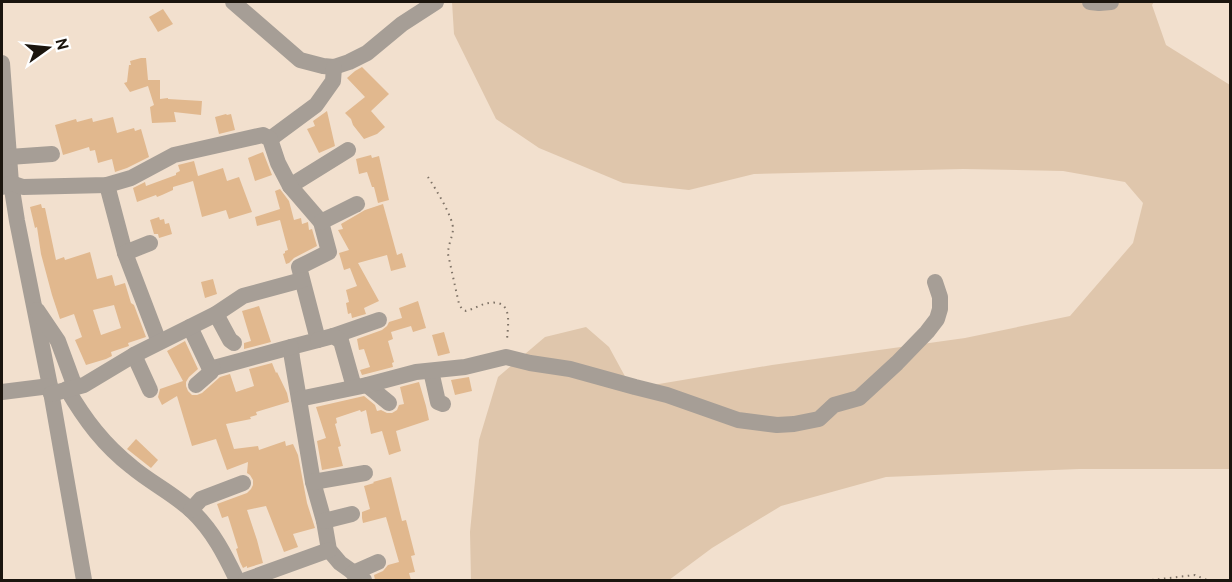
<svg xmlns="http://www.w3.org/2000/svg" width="1232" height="582" font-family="Overpass,sans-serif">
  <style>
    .green { fill: #dfc6ac }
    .building { fill: #e1b88e; fill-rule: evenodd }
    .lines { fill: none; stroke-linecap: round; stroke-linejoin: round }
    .path { stroke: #7f7367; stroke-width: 2; stroke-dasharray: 1.5 4.5; stroke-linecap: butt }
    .minor { stroke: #a69e96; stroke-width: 16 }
  </style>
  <rect width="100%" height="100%" fill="#f2e0ce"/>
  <path class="green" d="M452,2H1154L1152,5L1166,45L1230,85V469H1079L886,477L781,506L712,548L669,580H471L470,532L479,440L498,377L545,337L586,327L609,347L633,391L653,385L772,365L965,338L1070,316L1133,243L1143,203L1125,182L1063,171L963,169L754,174L689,190L623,183L539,148L496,119L454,34Z"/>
  <g class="building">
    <path d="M163,9L173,24L158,32L149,17Z"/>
    <path d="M141,58H146L148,80H160V99L168,98V99L202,101L201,115L174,112L176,122L152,123L150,107L154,105L148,86L130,92L124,83L127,82L129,65H131L130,61Z"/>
    <path d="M362,67L389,94L371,111L385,127L377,134L364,139L353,125L351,119L345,113L365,97L347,78L355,71Z"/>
    <path d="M327,111L335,146L319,153L307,129L315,126L313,121Z"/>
    <path d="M226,114L227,115L231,114L235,130L219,134L215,117Z"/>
    <path d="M113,117L117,133L134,128L135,131L141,129L149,157L127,168L115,172L112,159L98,163L95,150L90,151L89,147L63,155L55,125L76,119L77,122L92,118L93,122Z"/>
    <path d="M263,152L272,175L255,181L248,158Z"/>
    <path d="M371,155L372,158L379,156L389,200L378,203L374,187H372L367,172L359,174L356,159Z"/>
    <path d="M194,161L198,176L223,168L227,181L239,177L252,212L229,219L226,210L202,217L193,181L173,187V190L162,195L157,197L156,195L137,202L133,188L145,182L146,186L176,175V173L180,171L178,165Z"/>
    <path d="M280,189L289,201L294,220L301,218L302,224L308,222L309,230L312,229L317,246L294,258L289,263L286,264L283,254L285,253V251L288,250L280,220L257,226L255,217L280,209L275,191Z"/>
    <path d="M41,204L42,208H45L56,260L64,257L65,260L90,252L97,279L112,275L115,286L125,283L131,303L134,305L146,337L128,343L129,346L111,352L112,356L106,359L86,365L75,340L82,337L74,314L60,319L52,295L41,254L37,227L35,228L30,207ZM114,305L121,328L101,335L93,310Z"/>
    <path d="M383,204L397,255L402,253L406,267L391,271L387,255L358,263L379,301L364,308L366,314L352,318L351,313L348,314L346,303L349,302L346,290L357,286L350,268L344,270L339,253L349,250L338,230L343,229L341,224L365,210Z"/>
    <path d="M159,217L160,220L164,219L165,224L169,223L172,234L159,238L158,234H154L150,220Z"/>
    <path d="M213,279L217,294L205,298L201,282Z"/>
    <path d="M418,301L426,328L413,332L411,326L391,332L393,339L388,341L394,362L392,363L393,367L362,375L360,370L370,367L364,349L359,350L357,339L382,330L387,326L389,322L402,318L399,308Z"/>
    <path d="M259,306L271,342L244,349V343L251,341L242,311Z"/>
    <path d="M444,332L450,353L438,356L432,335Z"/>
    <path d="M185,341L198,369L189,377L186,382V386L188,391L192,395H197L202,393L220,377L230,374L236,392L254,386L249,369L272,363L276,373L277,372L287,393L289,402L256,412L257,415L250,417L251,419L226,424L234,449L258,446L259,450L285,441L286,446L293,444L298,455L307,503L315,528L293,534L298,547L284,552L266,506L247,510L257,540L263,563L247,568V566L243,568L240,562L236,549L238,548L228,516L222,518L217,504L247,493L251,489L253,485V480L250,475L247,473L248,462L227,470L216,439L192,446L177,396L162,405L158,397L160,389L183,381L167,351Z"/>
    <path d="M469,377L472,391L455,395L451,380Z"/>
    <path d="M419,382L426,406L429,420L396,431L401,451L389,455L382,431L371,434L366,410L361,412L360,410L336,418L337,423L335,424L341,446L338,447L343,466L322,470L317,441L326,438L316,407L364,396L375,405L377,411L381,410L387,413H392L397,410L399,405L404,404L400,387Z"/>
    <path d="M136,439L158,460L151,468L127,449Z"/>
    <path d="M391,477L402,521L406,520L415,555L411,556L415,572L409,573L411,580H375L374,575L383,571L388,565L399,562L386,517L363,523L362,518V512L370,509L364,486L374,483L373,482Z"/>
  </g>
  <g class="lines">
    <g class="path">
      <path d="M428,177C435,188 454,218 453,230C452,238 448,245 448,254L459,304L462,309L466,311C474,309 481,304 489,303C515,299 507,327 507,342"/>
      <path d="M1152,580L1195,575L1207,580"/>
    </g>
    <g class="minor">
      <path d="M233,2L300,60L323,66L334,67L349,62L367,53L402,24L436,2"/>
      <path d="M1090,2L1099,3L1111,2"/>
      <path d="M2,63L11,183L17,221L50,386L84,580"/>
      <path d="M270,139L316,105L333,81L334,67"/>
      <path d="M9,157L52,154"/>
      <path d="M107,185L125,253L159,342"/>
      <path d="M290,186L348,150"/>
      <path d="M2,187L11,183L23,187L107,185L131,178L174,155L263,135L270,139L278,163L290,186L321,222L329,252L299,267L318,340L291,347L292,358L313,482L324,521L329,550L340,563L364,580"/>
      <path d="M321,222L357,204"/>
      <path d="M125,253L150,243"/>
      <path d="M37,310L58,341L75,387"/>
      <path d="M216,314L230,340L234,343"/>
      <path d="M190,327L210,369L291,347"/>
      <path d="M333,336L379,320"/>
      <path d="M318,340L333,336L341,341L354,387"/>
      <path d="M134,355L150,390"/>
      <path d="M431,371L438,402L443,404"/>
      <path d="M196,385L211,372L213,368"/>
      <path d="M367,385L389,403"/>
      <path d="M67,389C85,420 104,445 132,467C151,483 174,494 192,511C213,531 225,555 237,580"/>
      <path d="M2,392L50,386"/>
      <path d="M51,394L84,385L134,355L216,314L243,296L302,280"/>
      <path d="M299,399L367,385L416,372L465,367L506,357L530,363L570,369L635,387L667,395L738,420L777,425L794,424L819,419L834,405L859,398L897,363L927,332L937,319L940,309V297L935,282"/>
      <path d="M313,482L365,473"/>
      <path d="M191,510L201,499L243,483"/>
      <path d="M324,521L352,514"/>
      <path d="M353,573L378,562"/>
      <path d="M246,580L329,550"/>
    </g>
  </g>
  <rect width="1232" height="582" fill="none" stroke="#1b150e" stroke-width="6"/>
  <g transform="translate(48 48) rotate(75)" stroke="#ffffff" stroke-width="4.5" paint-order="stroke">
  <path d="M0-4.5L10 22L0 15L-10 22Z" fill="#1b150e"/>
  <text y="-9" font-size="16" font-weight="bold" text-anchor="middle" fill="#1b150e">N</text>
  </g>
</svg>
